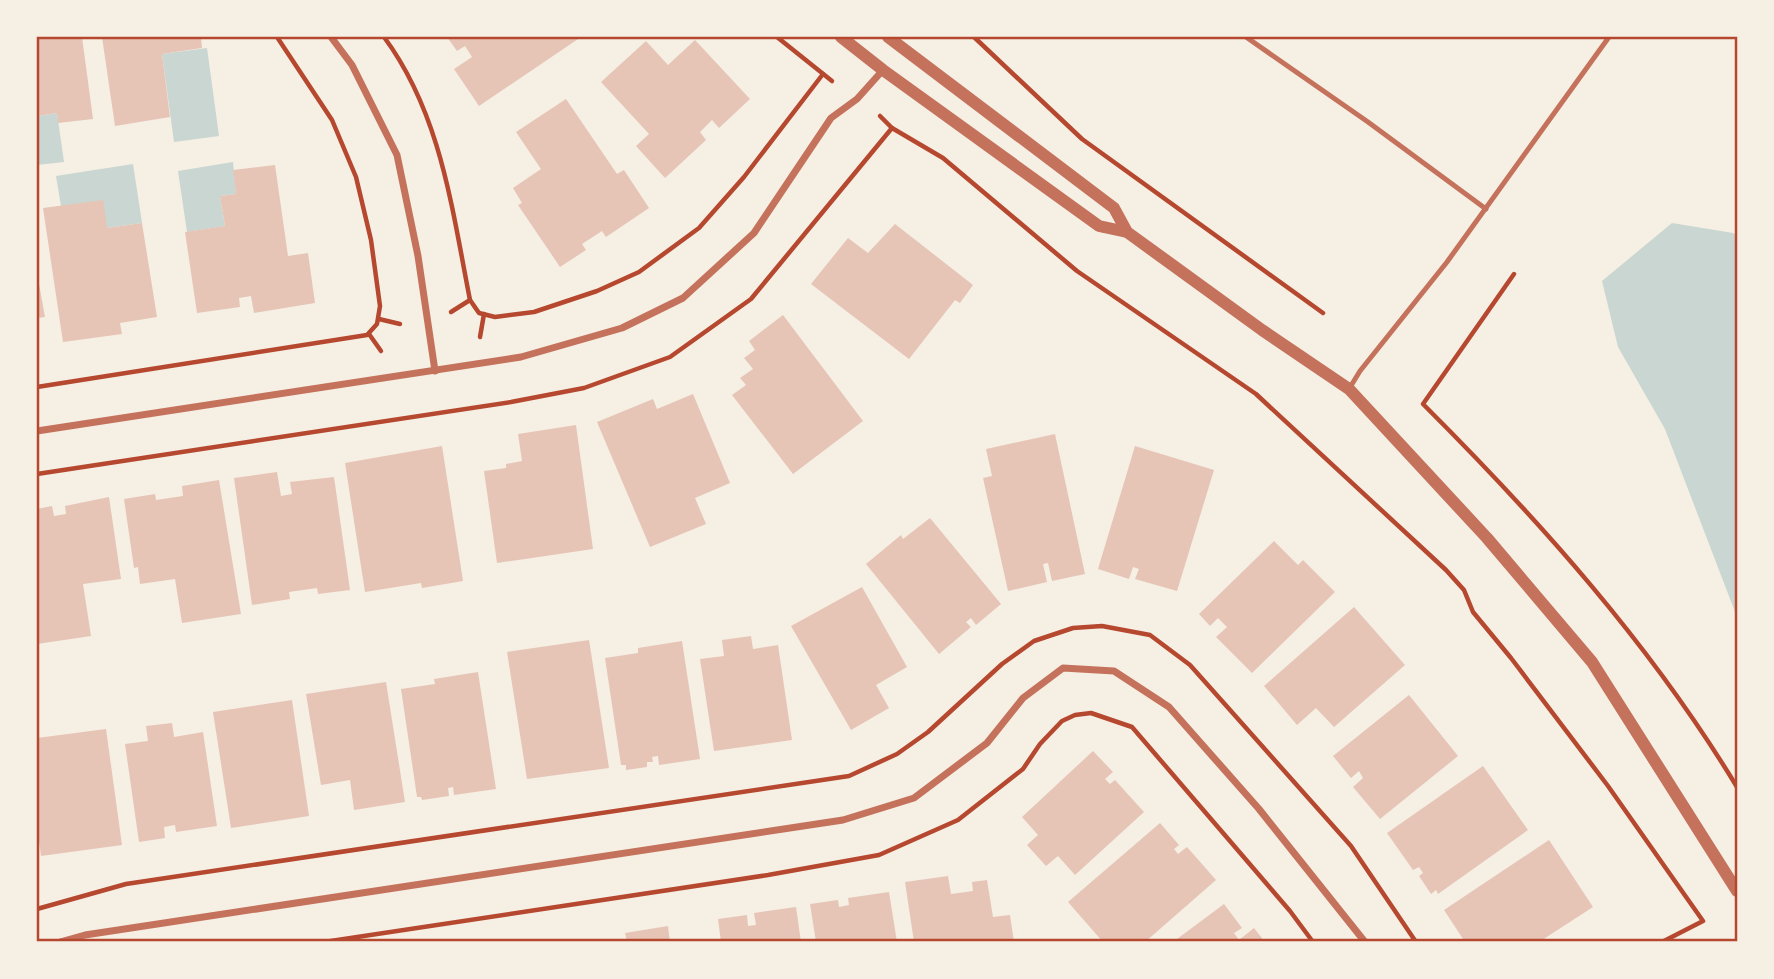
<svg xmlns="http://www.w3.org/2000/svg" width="1774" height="979" font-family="Manrope,sans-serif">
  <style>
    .water { fill: #c9d6d2 }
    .building { fill: #e6c5b7 }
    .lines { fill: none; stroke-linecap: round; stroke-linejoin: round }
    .path { stroke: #b5482f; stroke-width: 4.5 }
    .service { stroke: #c5725c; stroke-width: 5 }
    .minor { stroke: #c5725c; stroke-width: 7 }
    .tertiary { stroke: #c5725c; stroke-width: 12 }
    .neatline { fill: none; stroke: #b5482f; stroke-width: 2.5 }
  </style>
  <rect width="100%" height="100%" fill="#f6efe4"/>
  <g class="water">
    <path d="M207,48L219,136L174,142L162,54Z"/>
    <path d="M57,113L64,162L37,165V116Z"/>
    <path d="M233,162L236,194L220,196L225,226L187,232L178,171Z"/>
    <path d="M133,164L142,223L107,228L61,206L56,176Z"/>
    <path d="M1672,223L1733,233L1737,236V617L1665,429L1618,347L1602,281Z"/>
  </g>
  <g class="building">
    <path d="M37,37H82L93,119L58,123L57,113L37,116Z"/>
    <path d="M102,37H201L202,48L162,54L170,117L115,126Z"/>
    <path d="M447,37H581L479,106L454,69L472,57L465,46L457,51Z"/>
    <path d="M695,40L750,99L719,128L712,120L700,132L706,140L665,178L636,146L649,134L601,82L646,41L668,65Z"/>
    <path d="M566,99L617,174L624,170L649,208L606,237L602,231L582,244L586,250L560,267L518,205L522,203L513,188L541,169L516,132Z"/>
    <path d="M275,165L288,256L308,253L315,303L254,313L251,296L239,298L240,307L197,313L185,232L225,226L220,196L236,194L233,170Z"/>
    <path d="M103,200L107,228L142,223L157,317L120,323L122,334L63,342L43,208Z"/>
    <path d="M895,224L973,285L960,303L955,300L909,359L811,284L848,238L868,253Z"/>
    <path d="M37,273L45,317L37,318Z"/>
    <path d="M783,315L863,421L793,474L732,395L746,385L740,378L753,369L744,358L755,350L749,341Z"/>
    <path d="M693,394L730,483L695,498L706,524L650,547L597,422L653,399L657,409Z"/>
    <path d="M576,425L593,549L497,563L484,471L506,468V464L522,461L518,434Z"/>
    <path d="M1055,434L1085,574L1052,581L1048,563L1043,564L1047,582L1008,591L983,478L992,476L986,449Z"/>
    <path d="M442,446L463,581L422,588L421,583L365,592L345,463Z"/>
    <path d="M1135,446L1214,470L1177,591L1135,579L1139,569L1133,567L1129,579L1098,569Z"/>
    <path d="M277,472L281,496L292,494L290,482L334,477L350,590L318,594L317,588L289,592L290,599L252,605L234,478Z"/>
    <path d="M219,480L241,614L182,623L175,579L140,584L138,567L134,568L124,499L155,494L156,500L183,496L182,486Z"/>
    <path d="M109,497L121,579L83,584L91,636L37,644V509L52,506L54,516L66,514L65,506Z"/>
    <path d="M930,518L1001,604L976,625L971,618L966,622L971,627L939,654L866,564L901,535L903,539Z"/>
    <path d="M1274,541L1298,565L1303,560L1335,592L1252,673L1216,637L1227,627L1218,618L1210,626L1199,614Z"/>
    <path d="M862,587L907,667L876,685L889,708L851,730L791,626Z"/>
    <path d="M1354,607L1405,665L1334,727L1316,708L1297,725L1264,686Z"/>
    <path d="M751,636L753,649L778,645L792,740L714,751L700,659L724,656L722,640Z"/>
    <path d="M589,640L609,768L527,779L507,652Z"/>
    <path d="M682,641L700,759L659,765L658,756L652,757L653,762H647V767L626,770V765H621L605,658L638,653V648Z"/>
    <path d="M478,672L496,789L454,795L453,787L448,788L449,796L422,800L421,797H417L401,689L435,684L434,679Z"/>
    <path d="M386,682L405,802L354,810L350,780L321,785L306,694Z"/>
    <path d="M1409,695L1458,756L1380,819L1353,787L1363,778L1359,771L1351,778L1333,756Z"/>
    <path d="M292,700L309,816L231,828L213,712Z"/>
    <path d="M172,723L174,737L203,732L217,826L176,832L175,825L164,827L165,838L139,842L125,744L148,741L146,726Z"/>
    <path d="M106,729L122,845L41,856L37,825V738Z"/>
    <path d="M1093,751L1113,772L1105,779L1110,784L1115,780L1144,812L1075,875L1058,856L1046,866L1027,845L1038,835L1022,817Z"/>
    <path d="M1483,766L1528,830L1438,894L1436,890L1431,894L1419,876L1423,873L1419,867L1413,870L1387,833Z"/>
    <path d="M1160,823L1179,845L1174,849L1178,854L1187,847L1216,880L1145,942H1103L1068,902Z"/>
    <path d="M1549,840L1593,907L1539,942H1465L1444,910Z"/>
    <path d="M948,876L951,894L973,891L972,882L987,880L993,917L1010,915L1014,942H914L905,882Z"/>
    <path d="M889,892L897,942H816L810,904L838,900L839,907L849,905L848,898Z"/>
    <path d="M1224,904L1242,928L1234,933L1239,940L1254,928L1265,942H1173Z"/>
    <path d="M796,907L801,942H721L718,919L747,915L748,926L756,925L754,913Z"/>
    <path d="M668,926L670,942H627L625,933Z"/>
  </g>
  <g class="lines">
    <g class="path">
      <path d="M384,37C441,114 452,209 470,300L479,313L495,317L534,312L597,291L639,272L699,228L744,177L823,74"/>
      <path d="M777,37L832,81"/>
      <path d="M974,37L1082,139L1323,313"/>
      <path d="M880,116L892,128"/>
      <path d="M1514,274L1423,404C1540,521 1651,645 1737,787"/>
      <path d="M451,312L470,300"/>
      <path d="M379,319L400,324"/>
      <path d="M369,334L381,351"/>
      <path d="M480,337L484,314"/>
      <path d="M37,387L367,335L377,324L380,306L371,240L356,177L332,120L277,37"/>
      <path d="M37,474L511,402L584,388L670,357L751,299L892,128L943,158L1077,271L1256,394L1446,570L1464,590L1473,612L1511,658L1608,786L1703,921L1662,942"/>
      <path d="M37,909L126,884L849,776L897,754L928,732L1002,664L1034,641L1073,628L1102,626L1150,635L1190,665L1351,846L1416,942"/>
      <path d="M324,942L768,875L879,855L958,820L1023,769L1040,744L1062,721L1075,715L1091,713L1132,727L1290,911L1313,942"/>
    </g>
    <g class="service">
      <path d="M1246,37L1368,122L1486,209"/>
      <path d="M1349,389L1360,371L1447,262L1609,37"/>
    </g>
    <g class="minor">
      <path d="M331,37L352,65L397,155L418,256L435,371"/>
      <path d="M37,431L521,357L622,328L683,298L754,233L831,118L857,99L883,70"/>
      <path d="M60,942L85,935L843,820L914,798L987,743L1023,698L1063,668L1114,671L1169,707L1259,809L1365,942"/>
    </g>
    <g class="tertiary">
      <path d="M841,37L883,70L1099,226L1127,232"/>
      <path d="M888,37L1114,208L1127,232L1262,330L1349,389L1487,538L1592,662L1737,891"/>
    </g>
  </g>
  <rect width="1774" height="979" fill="none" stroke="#f6efe4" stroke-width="77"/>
  <rect x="38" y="38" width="1698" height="902" class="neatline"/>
</svg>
